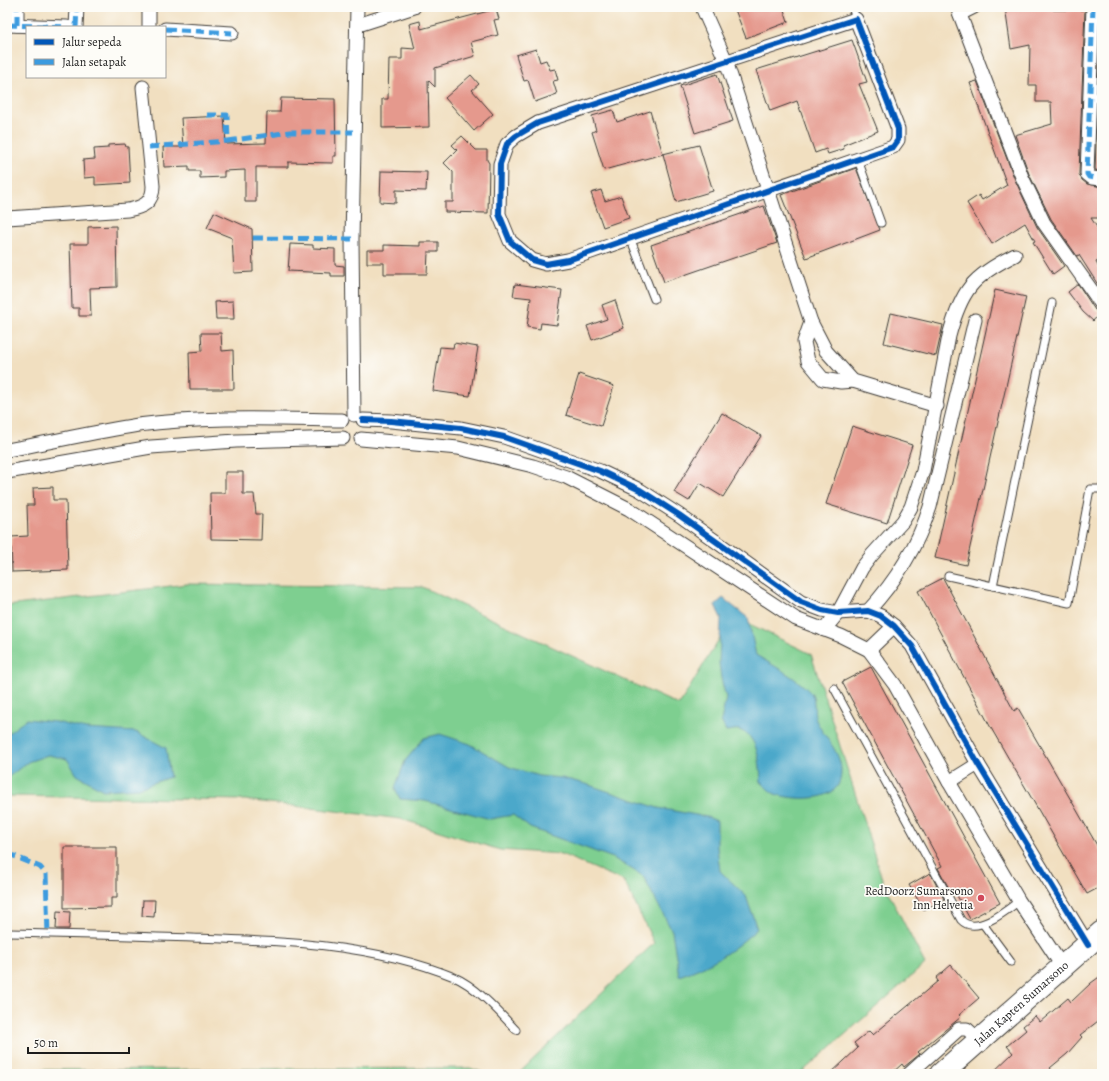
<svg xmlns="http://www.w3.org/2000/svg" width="1109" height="1081" font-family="Alegreya,serif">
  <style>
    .green { fill: #7ecf90; stroke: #4d7656 }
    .water { fill: #4ba8ca; stroke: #346273 }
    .building { fill: #e5998d }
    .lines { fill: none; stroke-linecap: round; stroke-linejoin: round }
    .lane-casing { stroke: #3c3935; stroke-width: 9 }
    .street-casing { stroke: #3c3935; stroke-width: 15 }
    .highway-casing { stroke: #3c3935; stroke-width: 24 }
    .lane { stroke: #fff; stroke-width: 7 }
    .street { stroke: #fff; stroke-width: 13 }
    .highway { stroke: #fff; stroke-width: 22 }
    .quiet { stroke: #3c9bdf; stroke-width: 5; stroke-dasharray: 10 5; stroke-linecap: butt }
    .cycleway-casing { stroke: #fdfcf7; stroke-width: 8 }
    .cycleway { stroke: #0057b8; stroke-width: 6 }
    .poi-dot { fill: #d1495b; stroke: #fdfcf7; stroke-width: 1.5 }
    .labels { text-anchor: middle; stroke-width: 3.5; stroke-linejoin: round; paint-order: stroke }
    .poi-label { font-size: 12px; fill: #1c1c1c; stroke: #fdfcf7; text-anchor: end }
    .street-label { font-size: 12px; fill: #1c1c1c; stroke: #fdfcf7 }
  </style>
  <rect width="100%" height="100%" fill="#fdfcf7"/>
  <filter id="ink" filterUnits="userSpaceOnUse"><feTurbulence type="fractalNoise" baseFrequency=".025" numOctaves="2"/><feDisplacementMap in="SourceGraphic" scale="8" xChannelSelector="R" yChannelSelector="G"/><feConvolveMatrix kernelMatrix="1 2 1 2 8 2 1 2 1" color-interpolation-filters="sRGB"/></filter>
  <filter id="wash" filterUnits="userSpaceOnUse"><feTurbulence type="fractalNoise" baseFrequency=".012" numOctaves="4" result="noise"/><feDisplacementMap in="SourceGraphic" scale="16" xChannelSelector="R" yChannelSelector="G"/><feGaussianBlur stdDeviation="0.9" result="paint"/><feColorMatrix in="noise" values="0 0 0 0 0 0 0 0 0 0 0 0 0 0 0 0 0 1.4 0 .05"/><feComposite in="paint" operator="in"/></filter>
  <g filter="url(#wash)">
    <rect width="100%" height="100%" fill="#f1dfc0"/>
    <g class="green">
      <path d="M187,584L422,587L679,705L733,616L811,654L883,882L925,964L800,1074H518L654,943L624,881L561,854L500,850L401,819L245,800L7,796V606Z"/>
      <path d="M470,1068L488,1074H7V1070Z"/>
    </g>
    <g class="water">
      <path d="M723,598L748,618L756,655C774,666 796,677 811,693C816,700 813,712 816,720C825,740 846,755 840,780C835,803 792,800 775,794C770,792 765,786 761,782C760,765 759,736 739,730C735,729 730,731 726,731L721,721L726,698L721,678L719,663L721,618L715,605Z"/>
      <path d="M27,719L56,722L86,729L136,732L166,748L170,777L139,788L103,790L77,775L67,759L48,755L28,762L7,778V734Z"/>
      <path d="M440,734L470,744L509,767L539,776L562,778L586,784L658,808L707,817L717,821V847L720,871L746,896L757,929C733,951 710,966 679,976L672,931L643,876L613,858L530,828L513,815L490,819L425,801L400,799L395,788L405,761L424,738Z"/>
    </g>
    <g id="blocks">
      <g class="building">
        <path d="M734,7H783L788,22L746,38Z"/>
        <path d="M1005,7H1053V10H1085L1079,174L1082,180L1087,184L1102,187V218H1091L1102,235V258L1096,262L1100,270L1102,269V291L1079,255L1077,256L1051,219L1029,174L1015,135L1052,124L1051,102H1036V85H1029L1030,45L1011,49Z"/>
        <path d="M496,9L499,19L494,20L498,35L471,42L475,56L435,68V87L428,80L429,127L382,128V99H388L389,59H402V48L415,49L409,24L420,21L421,29Z"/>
        <path d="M1101,10L1102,11V171L1095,170Z"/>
        <path d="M852,40L867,82L859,84L878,131L843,145L844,149L828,154L826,149L815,153L797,101L770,111L756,70Z"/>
        <path d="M536,49L540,62L546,60L550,70L555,69L558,80L553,81L557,94L535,102L528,80L524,81L516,55Z"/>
        <path d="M717,74L733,121L695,133L680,86Z"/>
        <path d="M471,75L479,84L472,90L493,114L474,131L445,98Z"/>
        <path d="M977,81L1015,180L1037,227L1064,266L1053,274L1033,242L1035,241L1025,223L992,244L967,203L979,195L982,200L1007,185L970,83Z"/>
        <path d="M281,98L335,99L336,156H333V163L288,162V167H256V202H245V170L224,171V177L200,178V171H189V166L164,167L163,147H183L181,118L224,116L226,144L266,143L267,112H280Z"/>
        <path d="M613,110L617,122L650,111L663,154L604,170L592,132L596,130L592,116Z"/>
        <path d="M462,136L476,150H487V160L489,163L488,213L445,212V202H453V172L444,163L457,150L452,145Z"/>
        <path d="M125,144L126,147H128L130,183L95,185V177L84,178L83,160L95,159L94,149L108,148V145Z"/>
        <path d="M699,145L713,191L676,202L663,154Z"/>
        <path d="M856,168L880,230L806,258L781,195Z"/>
        <path d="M381,171L427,172L426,191L396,190V203L380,202Z"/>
        <path d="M601,190L605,201L621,196L629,218L603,227L591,193Z"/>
        <path d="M764,206L777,243L664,282L651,245Z"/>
        <path d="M214,212L252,229L253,272L234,273L232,238L207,228Z"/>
        <path d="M116,226L117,287L90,288L91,316H79V308H72L70,244H88V227Z"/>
        <path d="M420,242H438V252H428L427,274H384V263H367V250H384V245L420,246Z"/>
        <path d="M290,244L313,245V248L335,249V265L344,266V276H331V273L288,271Z"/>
        <path d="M515,284L562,290L557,325L541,323L540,329L527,327L531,298L513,296Z"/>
        <path d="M1078,284L1095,310L1100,313L1093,321L1083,312L1068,292Z"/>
        <path d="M995,290L1026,297L966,565L935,558Z"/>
        <path d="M615,300L624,328L592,340L587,326L607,319L602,305Z"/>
        <path d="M233,301L234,319H216L215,302Z"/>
        <path d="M891,313L943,325L936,356L884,343Z"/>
        <path d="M201,333H221L222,351L233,350L234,389H190L189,352L202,351Z"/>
        <path d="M454,343L478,347L470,396L433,391L440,347L453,348Z"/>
        <path d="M579,374L614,386L601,426L566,415Z"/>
        <path d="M722,413L761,436L723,497L700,483L689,501L674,492Z"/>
        <path d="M852,426L912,445L887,523L826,504Z"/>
        <path d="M225,472H243V494H254L256,514H262L261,540L211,539L210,493H225Z"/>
        <path d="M53,487V500H66L68,570L12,572L11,537L28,536L27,505H34L33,488Z"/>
        <path d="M943,578L1014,711L1018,708L1102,854V886L1087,894L991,728L918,591Z"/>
        <path d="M871,667L1000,903L970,919L955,892L952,894L938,868L942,866L842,682Z"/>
        <path d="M64,847H117V898H111V907L64,908Z"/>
        <path d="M930,873L944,899L924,910L909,885Z"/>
        <path d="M143,900H155L154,917L142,916Z"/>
        <path d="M57,911L70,912L69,929H56Z"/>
        <path d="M951,965L979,998L959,1015L961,1017L918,1052L920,1054L904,1067L902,1064L891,1074H830L858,1048L854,1043L869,1031L873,1035L938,981L936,978Z"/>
        <path d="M1102,975V1018L1080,1035L1082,1037L1067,1054L1050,1068L1055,1074H991L1013,1053L1007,1046L1026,1030L1023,1026L1035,1016L1040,1022L1068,998L1071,1002L1091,983Z"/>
      </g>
    </g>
  </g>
  <g filter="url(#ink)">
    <use href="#blocks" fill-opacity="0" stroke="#3c3935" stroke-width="1"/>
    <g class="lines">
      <defs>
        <g id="lane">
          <path d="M852,7L856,19"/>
          <path d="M858,160L881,223"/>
          <path d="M631,240L654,299"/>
          <path d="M948,576L1069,603L1090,489H1102"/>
          <path d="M993,586L1052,303"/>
          <path d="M834,688L961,920C976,936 1006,911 1019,901"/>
          <path d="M983,924L1011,962"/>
          <path d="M7,933C69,934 130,936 192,938C279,941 372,943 454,977C476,986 500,1013 516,1030"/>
        </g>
        <g id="street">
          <path d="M702,7L726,61L811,322L826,351L853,381L937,406"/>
          <path d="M957,7L1022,177L1044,223L1102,305"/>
          <path d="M1093,7L1087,174L1092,178L1102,179"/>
          <path d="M960,14L974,7"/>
          <path d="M856,19L898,129V140L893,147L568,260L546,264L532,260L510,241L499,214L500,164L507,144L516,136L538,123Z"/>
          <path d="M7,25L67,27"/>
          <path d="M17,25V7"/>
          <path d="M358,25L414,7"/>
          <path d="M76,27L77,7"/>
          <path d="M149,27V7"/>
          <path d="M165,29L232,33"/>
          <path d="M7,218L128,210C143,207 153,203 153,186L143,87"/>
          <path d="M811,322L804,342L808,361L823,379L841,382L853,381"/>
          <path d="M354,415L352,239L357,7"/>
          <path d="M363,420L391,421L461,428L504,437L600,471L640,490L679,515L801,602L822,610L838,613L868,611L881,616L894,626L912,646L978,764L1088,945"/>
          <path d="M361,439L458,448L533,466L566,477L629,509L796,619L841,636L869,650L895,685L949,782L1019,901L1062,966"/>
          <path d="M7,450C51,442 94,432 138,425C206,416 274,419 342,420"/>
          <path d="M7,472L151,447L236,441L343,438"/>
          <path d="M868,611C897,580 917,547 930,507L975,320"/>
          <path d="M824,630L838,613L862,568L872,555L903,521L911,507L923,471L949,336C961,291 972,276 1015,255"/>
          <path d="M869,650L894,626"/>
          <path d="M949,782L978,764"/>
          <path d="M909,1074L959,1029H967L980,1041"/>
        </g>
        <g id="highway">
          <path id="s1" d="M941,1074L1102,932"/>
        </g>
      </defs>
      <use href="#lane" class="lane-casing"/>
      <use href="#street" class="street-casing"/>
      <use href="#highway" class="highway-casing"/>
      <use href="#lane" class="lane"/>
      <use href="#street" class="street"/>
      <use href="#highway" class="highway"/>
      <g class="quiet">
        <path d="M1093,7L1087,174L1089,177L1095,178"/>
        <path d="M7,25L67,27"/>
        <path d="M17,25V7"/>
        <path d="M76,27L77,7"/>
        <path d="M165,29L232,33"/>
        <path d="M207,115H227L228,141L290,132H353"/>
        <path d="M149,147L228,141"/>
        <path d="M253,238L352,239"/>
        <path d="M7,853L40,867L46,874L48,934"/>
      </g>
      <defs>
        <g id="cycleway">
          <path d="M856,19L898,129V140L893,147L568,260L546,264L532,260L510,241L499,214L500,164L507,144L516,136L538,123Z"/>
          <path d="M363,420L391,421L461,428L504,437L600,471L640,490L679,515L801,602L822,610L838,613L868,611L881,616L894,626L912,646L978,764L1088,945"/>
        </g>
      </defs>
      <use href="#cycleway" class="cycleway-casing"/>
      <use href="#cycleway" class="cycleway"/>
    </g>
  </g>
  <circle class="poi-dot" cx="981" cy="898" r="4"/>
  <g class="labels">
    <g class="poi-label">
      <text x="973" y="895">RedDoorz Sumarsono<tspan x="973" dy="14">Inn Helvetia</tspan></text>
    </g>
    <g class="street-label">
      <text dy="4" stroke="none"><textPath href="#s1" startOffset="107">Jalan Kapten Sumarsono</textPath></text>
    </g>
  </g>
  <rect width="1109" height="1081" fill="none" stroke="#fdfcf7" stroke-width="24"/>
  <rect x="26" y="26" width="140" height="52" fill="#fdfcf7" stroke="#a3a29f"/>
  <rect x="34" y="39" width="20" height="6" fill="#0057b8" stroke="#a3a29f"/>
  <text x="62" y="46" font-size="12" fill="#1c1c1c">Jalur sepeda</text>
  <rect x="34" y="59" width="20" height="6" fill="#3c9bdf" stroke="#a3a29f"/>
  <text x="62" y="66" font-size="12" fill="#1c1c1c">Jalan setapak</text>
  <path d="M28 1047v6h101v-6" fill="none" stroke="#1c1c1c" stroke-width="2"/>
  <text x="34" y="1047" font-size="12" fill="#1c1c1c" stroke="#fdfcf7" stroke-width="3" paint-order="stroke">50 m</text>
</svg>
